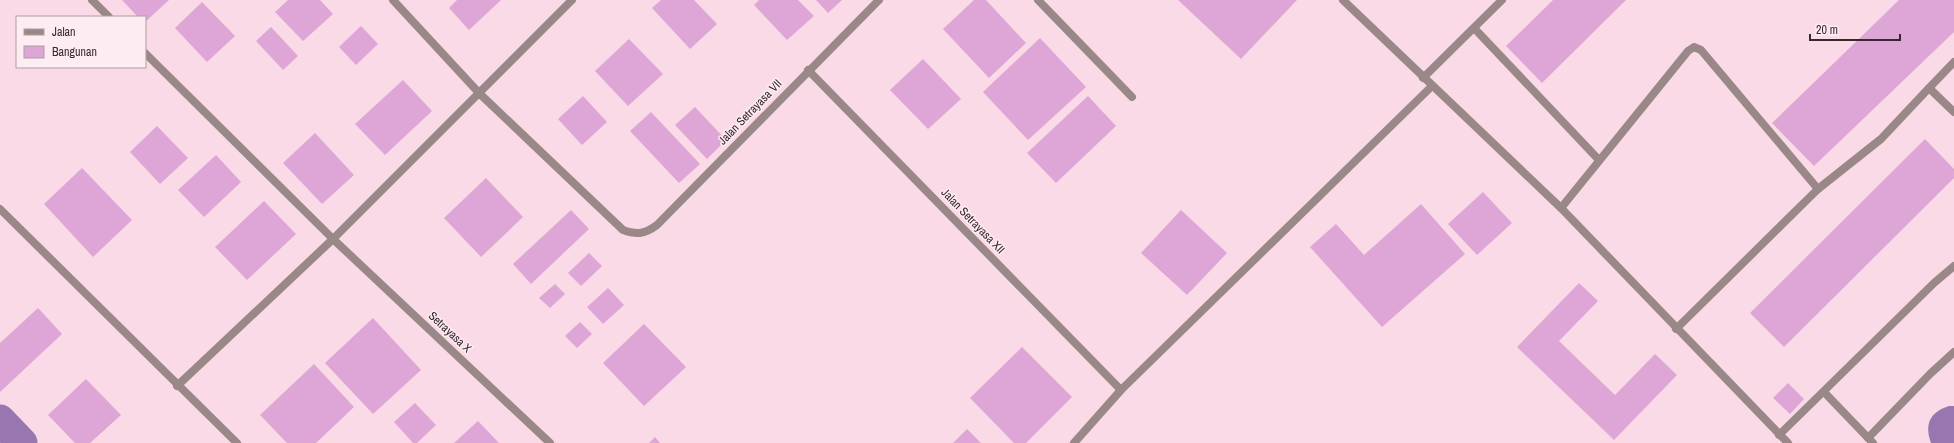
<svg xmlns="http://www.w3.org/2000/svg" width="1954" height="443" font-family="'Archivo Narrow',sans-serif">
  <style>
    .water { fill: #9877b0 }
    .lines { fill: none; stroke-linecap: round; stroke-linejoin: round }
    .canal { stroke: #9877b0; stroke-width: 31 }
    .building { fill: #dda6d6 }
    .service { stroke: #9a8889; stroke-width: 8 }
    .minor { stroke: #9a8889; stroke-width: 8 }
    .labels { text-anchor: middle; stroke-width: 3; stroke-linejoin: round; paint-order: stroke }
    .street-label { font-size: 12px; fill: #37282e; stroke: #fdedf3 }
  </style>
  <rect width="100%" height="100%" fill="#fadae7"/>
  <path class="water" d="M1949,406H1954V443H1931C1924,424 1930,412 1949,406Z"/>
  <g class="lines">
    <path class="canal" d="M0,420L22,443"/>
  </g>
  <g class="building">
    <path d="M122,0H169L145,22V17H138Z"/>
    <path d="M288,0H320L333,14L303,41L275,12Z"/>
    <path d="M457,0H501L469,30L449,8Z"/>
    <path d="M661,0H694L717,24L690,49L652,8Z"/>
    <path d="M759,0H798L814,16L787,40L754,5Z"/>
    <path d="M816,0H842L828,13Z"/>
    <path d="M974,0H986L1026,43L989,78L943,29Z"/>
    <path d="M1178,0H1297L1241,59Z"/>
    <path d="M1553,0H1626L1542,83L1506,46Z"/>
    <path d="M1899,0H1954V32L1814,166L1772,123Z"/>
    <path d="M202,2L235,36L207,62L175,28Z"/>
    <path d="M361,26L378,44L356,65L339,47Z"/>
    <path d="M271,27L298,56L283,70L256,41Z"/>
    <path d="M1040,38L1086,87L1028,140L983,92Z"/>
    <path d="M629,39L663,74L628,106L595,71Z"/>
    <path d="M923,59L961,99L928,129L890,90Z"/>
    <path d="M403,80L432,111L385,155L355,124Z"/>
    <path d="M583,96L607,122L582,145L558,119Z"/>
    <path d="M1088,96L1116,126L1056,183L1027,153Z"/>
    <path d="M695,107L726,140L707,159L675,125Z"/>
    <path d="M651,112L700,164L679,183L630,131Z"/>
    <path d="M157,126L188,158L160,184L130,152Z"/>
    <path d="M315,133L354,175L322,204L283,163Z"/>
    <path d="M1925,139L1954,169V178L1784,347L1750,313Z"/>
    <path d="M216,155L241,182L204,217L178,190Z"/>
    <path d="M82,168L132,220L93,257L44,204Z"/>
    <path d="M486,178L523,217L481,257L444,218Z"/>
    <path d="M1483,192L1512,223L1477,255L1448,224Z"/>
    <path d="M264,201L296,234L247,280L215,247Z"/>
    <path d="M1421,204L1465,254L1382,327L1310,247L1336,224L1364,255Z"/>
    <path d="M571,210L589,229L531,284L513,264Z"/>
    <path d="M1181,210L1227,253L1187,295L1141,253Z"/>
    <path d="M589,253L602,266L581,286L568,273Z"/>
    <path d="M1579,283L1598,301L1559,341L1615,395L1655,354L1677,375L1614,440L1517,347Z"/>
    <path d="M555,284L565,294L550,308L539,298Z"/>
    <path d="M608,288L624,305L603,324L587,307Z"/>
    <path d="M38,308L62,334L0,392V343Z"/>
    <path d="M373,318L421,370L373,414L325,363Z"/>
    <path d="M580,322L592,334L577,348L565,336Z"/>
    <path d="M644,324L686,367L644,406L603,363Z"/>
    <path d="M1022,347L1072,397L1026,443H1014L970,398Z"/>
    <path d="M314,364L354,407L316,443H287L260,415Z"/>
    <path d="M86,379L121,415L90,443H75L48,415Z"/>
    <path d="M1788,383L1804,399L1790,414L1773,398Z"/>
    <path d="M415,403L436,425L417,443H413L394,422Z"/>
    <path d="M478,421L499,443H454Z"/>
    <path d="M967,429L981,443H953Z"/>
    <path d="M655,437L660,443H649Z"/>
  </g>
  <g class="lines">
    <g class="service">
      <path d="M1474,28L1599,160"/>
      <path d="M1423,78L1502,0"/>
      <path d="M1929,88L1954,62"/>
      <path d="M1561,208L1688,51L1694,47L1701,50L1818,189"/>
      <path d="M1676,329L1818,189L1881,139L1929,88L1954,112"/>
      <path d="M1824,392L1873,443"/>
      <path d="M1779,435L1934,283L1954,266"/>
      <path d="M1868,438L1930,374L1954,352"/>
    </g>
    <g class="minor">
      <path d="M92,0L109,17"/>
      <path d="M393,0L480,94L623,230C637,235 645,234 657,225L879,0"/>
      <path d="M1038,0L1132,97"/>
      <path d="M1343,0L1561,208L1788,443"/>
      <path d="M145,53L333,239L550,443"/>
      <path d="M808,70L1121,390"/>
      <path d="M0,209L237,443"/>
      <path d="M177,386L333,239L572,0"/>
      <path d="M1074,443L1121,390L1432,86"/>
    </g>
  </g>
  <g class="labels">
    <g class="street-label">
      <text transform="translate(750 112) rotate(-46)" y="4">Jalan Setrayasa VII</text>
      <text transform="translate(973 221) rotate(46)" y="4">Jalan Setrayasa XII</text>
      <text transform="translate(450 332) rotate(43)" y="4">Setrayasa X</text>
    </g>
  </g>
  <rect x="16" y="16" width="130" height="52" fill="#fdedf3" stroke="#ae9ea4"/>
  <rect x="24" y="29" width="20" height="6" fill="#9a8889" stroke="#ae9ea4"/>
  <text x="52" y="36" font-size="12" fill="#37282e">Jalan</text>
  <rect x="24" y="46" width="20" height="12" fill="#dda6d6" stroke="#ae9ea4"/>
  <text x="52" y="56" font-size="12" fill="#37282e">Bangunan</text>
  <path d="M1810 34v6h90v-6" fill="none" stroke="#37282e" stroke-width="2"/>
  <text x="1816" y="34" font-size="12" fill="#37282e" stroke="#fdedf3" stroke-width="3" paint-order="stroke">20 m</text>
</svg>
